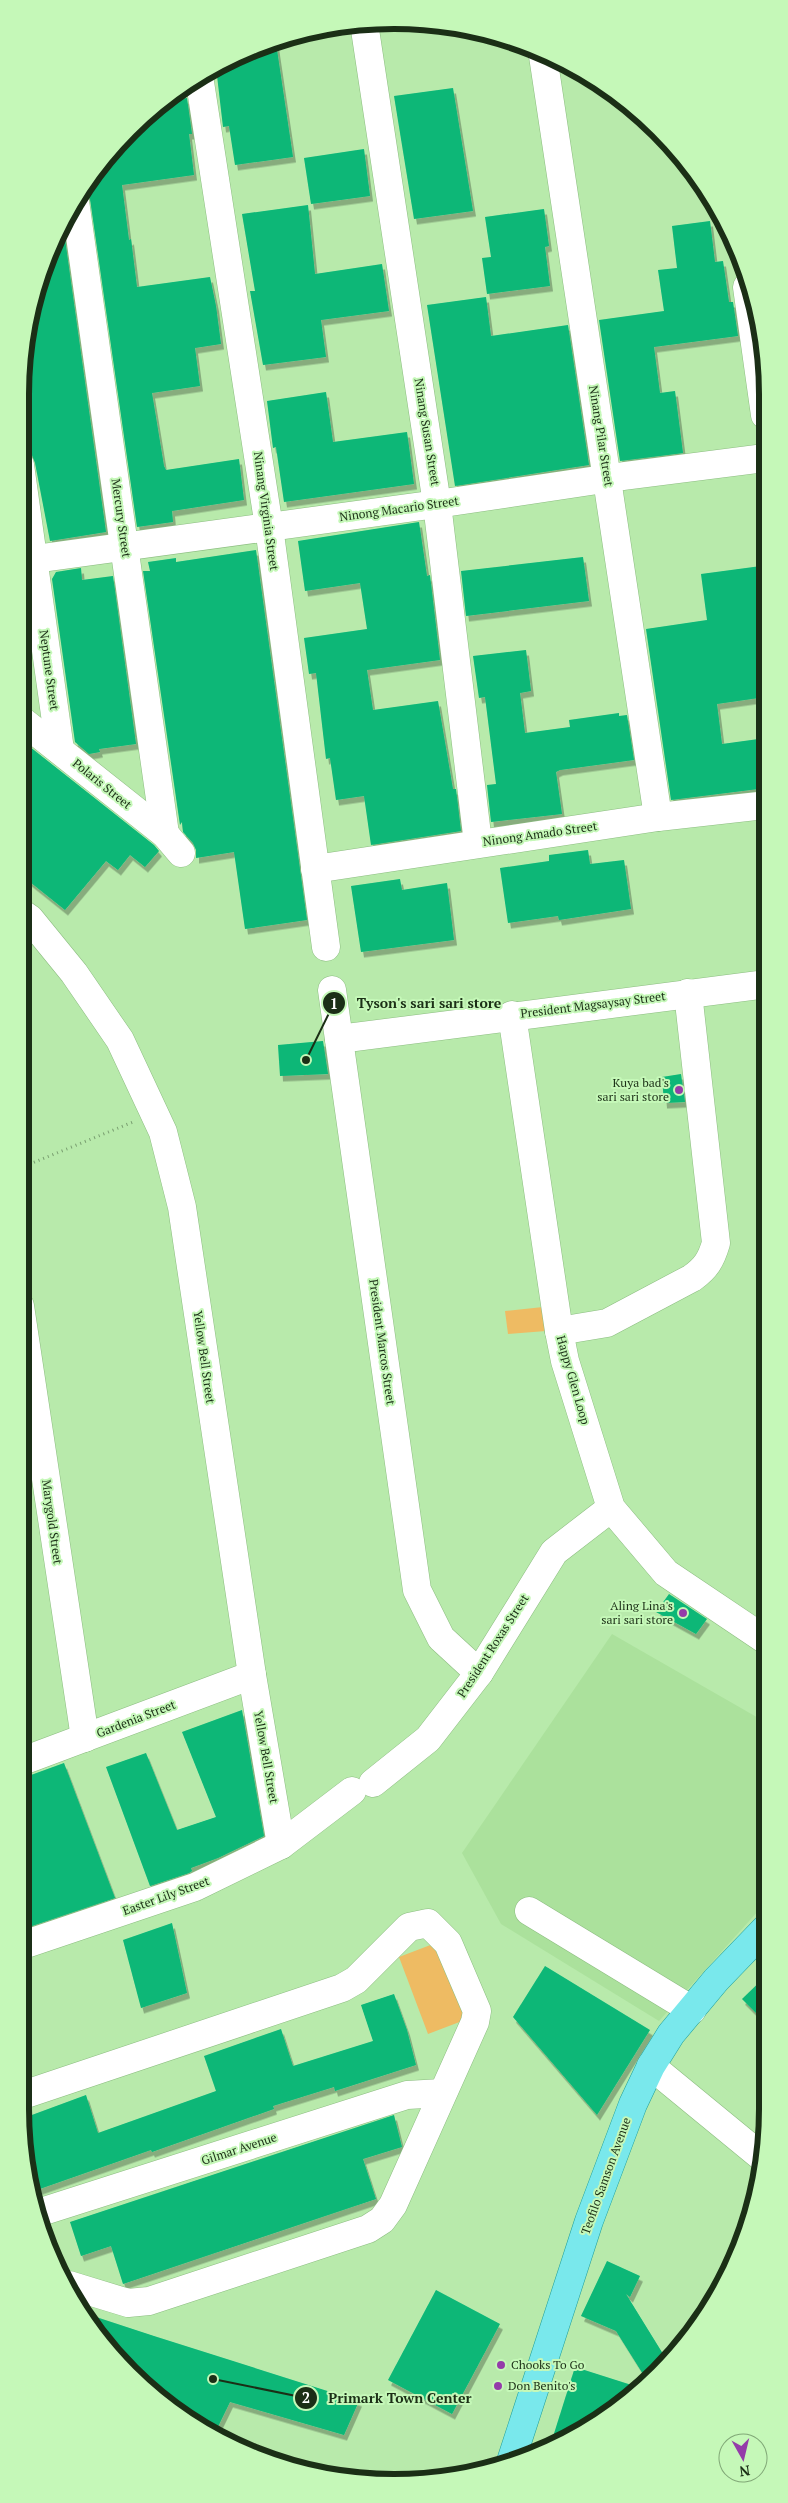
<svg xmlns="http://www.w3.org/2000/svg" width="788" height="2503" font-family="'PT Serif',serif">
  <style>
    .built { fill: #abe19c }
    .garden { fill: #eebb63 }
    .building { fill: #08b777; filter: url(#shadow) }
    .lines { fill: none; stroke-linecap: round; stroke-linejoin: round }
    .minor-casing { stroke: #8cbd80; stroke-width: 29 }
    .major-casing { stroke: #1e9d99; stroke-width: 29 }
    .path { stroke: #799f70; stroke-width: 3; stroke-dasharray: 1 4; stroke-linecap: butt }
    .minor { stroke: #fff; stroke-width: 28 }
    .major { stroke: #79e8ec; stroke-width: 28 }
    .poi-dot { fill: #943ca9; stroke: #c5f8b8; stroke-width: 2 }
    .labels { text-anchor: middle; stroke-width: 4; stroke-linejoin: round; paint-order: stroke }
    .street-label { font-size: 12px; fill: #1b2f16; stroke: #c5f8b8 }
    .poi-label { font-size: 12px; fill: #1b2f16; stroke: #c5f8b8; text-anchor: end }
    .rim { fill: none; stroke: #1b2f16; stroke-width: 6 }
    .leader { fill: none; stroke: #1b2f16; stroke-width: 2 }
    .callout-dot { fill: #1b2f16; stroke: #c5f8b8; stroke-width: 2 }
    .mark-label { font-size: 15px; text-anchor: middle; font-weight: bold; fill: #fff }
    .callout-label { font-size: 14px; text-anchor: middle; font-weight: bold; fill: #1b2f16; stroke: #c5f8b8; stroke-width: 4; stroke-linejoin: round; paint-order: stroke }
  </style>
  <defs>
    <filter id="shadow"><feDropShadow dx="3" dy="5.5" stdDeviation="0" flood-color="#0004"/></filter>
  </defs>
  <rect width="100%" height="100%" fill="#b8eaab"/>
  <path class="built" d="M612,1634L767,1723L768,1900L659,2021L501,1924L462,1853Z"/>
  <g class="garden">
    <path d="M543,1307L546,1331L508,1334L505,1311Z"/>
    <path d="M441,1941L470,2018L428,2034L399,1957Z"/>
  </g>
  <g class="building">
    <path d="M276,43L293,157L235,165L229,126L223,127L216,67L251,48Z"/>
    <path d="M453,88L473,211L414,219L394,96Z"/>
    <path d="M187,98L192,134H189L194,175L122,185L129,240L131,239L137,287L210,277L216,306L221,344L195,348L200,386L152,393L164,466L166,470L239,459L244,500L172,511L173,522L137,527L90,199L82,188L130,129L164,101Z"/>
    <path d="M364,149L370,196L311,204L304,158Z"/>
    <path d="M308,205L315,274L382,264L389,311L321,320L326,357L263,365L250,291H255L242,214Z"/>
    <path d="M544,209L549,246L545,247L550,286L487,294L482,258L491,257L485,217Z"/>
    <path d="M710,221L715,262L723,261L729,302H733L738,336L654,347L660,393L675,391L683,453L620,461L599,320L664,311L658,270L677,268L672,226Z"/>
    <path d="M63,225L106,532L50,541L35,463L32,455L25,450L20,413V394L27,321L49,251Z"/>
    <path d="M486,297L491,336L568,325L589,465L455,486L427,305Z"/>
    <path d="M326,392L333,442L407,432L414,484L284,502L276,447L273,448L267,401Z"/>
    <path d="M419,522L427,576L430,575L440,660L367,670L373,710L438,701L453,789H456L461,831L371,845L364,796L336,800L330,758L326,759L316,673L309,674L304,638L367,629L360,583L305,591L298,541Z"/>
    <path d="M256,550L307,920L245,929L234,852L196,858V850L193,843L183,832L182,822L180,825L143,571H150L148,562L176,558V562Z"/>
    <path d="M583,557L589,601L466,616L461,571Z"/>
    <path d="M761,566L765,594V697L717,704L722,744L765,738L766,788L671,800L646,629L707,620L701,574Z"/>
    <path d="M81,568L82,580L113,576L136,744L99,749L100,752L89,754L75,742L52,579L56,572Z"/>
    <path d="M526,650L531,691L520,693L525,733L570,727L569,720L619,713V716L627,715L634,760L560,770L556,772L562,814L491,822L487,785L496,784L485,697L479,698L473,656Z"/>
    <path d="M20,739L154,845L159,851L145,867L130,855L118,870L106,861L65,910L20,874Z"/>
    <path d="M588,850L590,864L624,860L631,909L559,920L558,916L508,923L500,868L549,861V855Z"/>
    <path d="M400,879L402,890L447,883L454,940L361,952L351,886Z"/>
    <path d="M323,1041L328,1074L280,1076L278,1045Z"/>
    <path d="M681,1074L685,1102L664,1103L662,1077Z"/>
    <path d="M669,1594L707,1619L696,1634L656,1612Z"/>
    <path d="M242,1710L264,1836L218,1858L191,1868L192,1871L189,1873L150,1886L106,1767L146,1753L177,1830L216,1817L182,1732Z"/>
    <path d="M64,1763L115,1898L20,1930V1779Z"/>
    <path d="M172,1923L187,1993L141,2008L123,1940Z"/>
    <path d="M545,1966L650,2030L597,2115L513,2017Z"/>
    <path d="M768,1974V2025L742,1999Z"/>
    <path d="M394,1994L407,2030L416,2065L335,2091L334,2087L273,2106L274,2109L152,2152L151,2150L34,2191L26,2168L21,2119L86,2095L98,2133L216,2091L204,2056L281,2029L293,2066L373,2041L361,2005Z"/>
    <path d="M394,2115L402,2147L363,2159L376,2199L123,2284L111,2246L81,2256L70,2222Z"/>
    <path d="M607,2261L640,2276L630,2297L626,2294L668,2362L648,2382L616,2331L581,2316Z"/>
    <path d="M436,2290L500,2324L452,2414L388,2380Z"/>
    <path d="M87,2314L154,2336L359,2401L344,2435L230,2402L214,2435L167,2406L113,2356Z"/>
    <path d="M575,2367L641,2388L602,2420L551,2443Z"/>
  </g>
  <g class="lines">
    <defs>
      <g id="minor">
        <path d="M364,23L437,504L478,843"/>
        <path d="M543,56L658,817"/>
        <path d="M199,76L269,527L326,947"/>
        <path d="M75,201L165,834"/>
        <path d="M747,287L765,415"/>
        <path d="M20,465L60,750"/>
        <path d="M20,561L437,504L624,476L765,458"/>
        <path d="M20,719L165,834L181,853"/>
        <path d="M315,869L658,817L766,805"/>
        <path d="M20,912L30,919L74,973L120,1040L163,1132L182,1207L252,1675L281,1845"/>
        <path d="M332,990L417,1590L441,1638L479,1673"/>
        <path d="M512,1015L559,1331L565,1361L611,1508L666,1573L767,1641"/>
        <path d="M339,1039L759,985"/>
        <path d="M20,1306L85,1738"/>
        <path d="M559,1331L607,1323L692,1278C706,1268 711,1260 716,1243L688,993"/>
        <path d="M20,1762L252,1675"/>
        <path d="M373,1783L428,1739L479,1673L554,1552L611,1508"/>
        <path d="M529,1911L692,2010"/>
        <path d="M20,1946L195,1887L281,1845L352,1791"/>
        <path d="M651,2066L763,2158"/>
        <path d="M20,2096L342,1988L356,1980L409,1927L428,1923L448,1943L477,2011L475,2022L393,2205L382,2220L368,2229L149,2301L128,2303L69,2285"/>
        <path d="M37,2215L44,2211L407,2095L442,2093"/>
      </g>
      <path id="major" d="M511,2461L589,2221L633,2104L651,2066L671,2034L716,1980L768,1926"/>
    </defs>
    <use href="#minor" class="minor-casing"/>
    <use href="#major" class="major-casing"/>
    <path class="path" d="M20,1168L133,1122"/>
    <use href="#minor" class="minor"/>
    <use href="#major" class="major"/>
  </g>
  <g class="poi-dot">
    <circle cx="679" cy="1090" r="5"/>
    <circle cx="683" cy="1613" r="5"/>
    <circle cx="501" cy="2365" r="5"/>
    <circle cx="498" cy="2386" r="5"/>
  </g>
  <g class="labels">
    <g class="street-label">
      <text transform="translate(427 432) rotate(81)" y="4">Ninang Susan Street</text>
      <text transform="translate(601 436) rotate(81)" y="4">Ninang Pilar Street</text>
      <text transform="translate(399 509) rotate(-8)" y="4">Ninong Macario Street</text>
      <text transform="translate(266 511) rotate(82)" y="4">Ninang Virginia Street</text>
      <text transform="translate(121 518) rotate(82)" y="4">Mercury Street</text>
      <text transform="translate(49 670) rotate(82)" y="4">Neptune Street</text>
      <text transform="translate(102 784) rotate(39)" y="4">Polaris Street</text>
      <text transform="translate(540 834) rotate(-8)" y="4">Ninong Amado Street</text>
      <text transform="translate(593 1005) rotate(-7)" y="4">President Magsaysay Street</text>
      <text transform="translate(382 1342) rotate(82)" y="4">President Marcos Street</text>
      <text transform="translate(204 1357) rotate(82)" y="4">Yellow Bell Street</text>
      <text transform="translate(573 1380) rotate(74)" y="4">Happy Glen Loop</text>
      <text transform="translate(52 1522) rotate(82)" y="4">Marygold Street</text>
      <text transform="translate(493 1646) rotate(-57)" y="4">President Roxas Street</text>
      <text transform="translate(136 1719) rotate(-21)" y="4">Gardenia Street</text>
      <text transform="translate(266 1757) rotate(80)" y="4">Yellow Bell Street</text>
      <text transform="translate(166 1896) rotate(-20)" y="4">Easter Lily Street</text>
      <text transform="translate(239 2149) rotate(-18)" y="4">Gilmar Avenue</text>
      <text transform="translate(606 2176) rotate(-70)" y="4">Teofilo Samson Avenue</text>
    </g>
    <g class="poi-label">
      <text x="669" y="1087">Kuya bad's<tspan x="669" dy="14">sari sari store</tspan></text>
      <text x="673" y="1610">Aling Lina's<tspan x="673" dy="14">sari sari store</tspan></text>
      <text x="511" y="2369" text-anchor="start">Chooks To Go</text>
      <text x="508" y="2390" text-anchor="start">Don Benito's</text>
    </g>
  </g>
  <path d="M0 0H788V2503H0ZM394 29H394A365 365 0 0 1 759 394V2109A365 365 0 0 1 394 2474H394A365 365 0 0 1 29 2109V394A365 365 0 0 1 394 29Z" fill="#c5f8b8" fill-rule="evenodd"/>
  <path class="rim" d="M394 29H394A365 365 0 0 1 759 394V2109A365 365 0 0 1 394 2474H394A365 365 0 0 1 29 2109V394A365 365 0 0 1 394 29Z"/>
  <path class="leader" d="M306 1060L334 1003M213 2379L306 2398"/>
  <g class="callout-dot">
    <circle cx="306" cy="1060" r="5"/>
    <circle cx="213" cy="2379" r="5"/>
    <circle cx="334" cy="1003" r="12"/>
    <circle cx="306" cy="2398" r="12"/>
  </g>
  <g class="mark-label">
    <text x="334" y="1009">1</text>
    <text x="306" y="2403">2</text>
  </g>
  <g class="callout-label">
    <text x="429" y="1008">Tyson's sari sari store</text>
    <text x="400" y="2403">Primark Town Center</text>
  </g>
  <g transform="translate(743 2458) rotate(172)"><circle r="24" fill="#c5f8b8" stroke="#81a877"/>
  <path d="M0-4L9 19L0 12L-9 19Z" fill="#943ca9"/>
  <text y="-8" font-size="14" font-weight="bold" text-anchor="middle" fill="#1b2f16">N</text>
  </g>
</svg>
